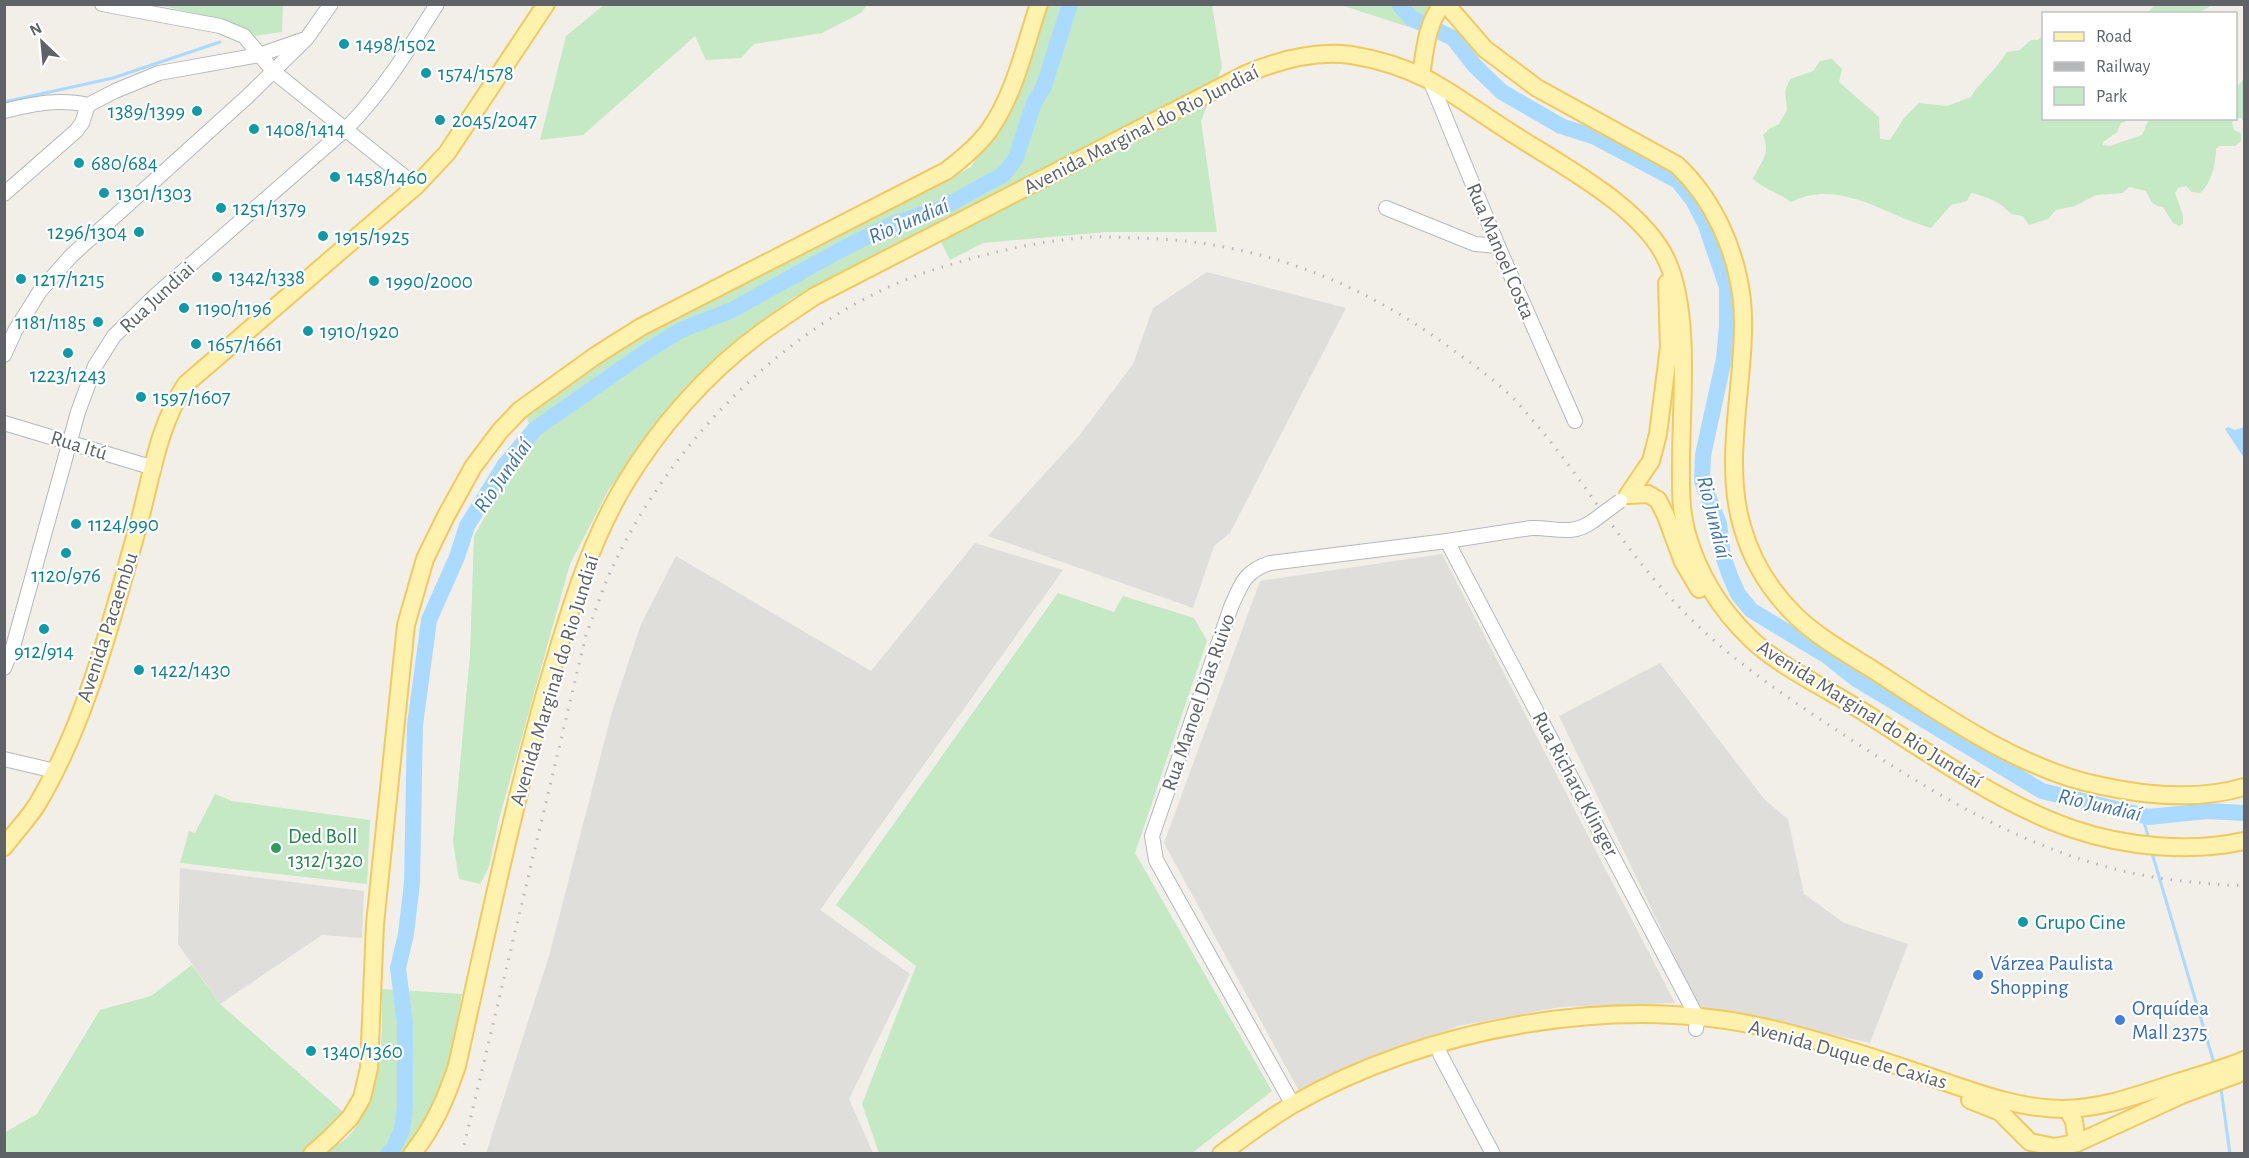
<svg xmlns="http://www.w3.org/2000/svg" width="2249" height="1158" font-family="'Alegreya Sans',sans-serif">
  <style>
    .industrial { fill: #e0deda }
    .green { fill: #c5e8c5 }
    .water { fill: #aadaff }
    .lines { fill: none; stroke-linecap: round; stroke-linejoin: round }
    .stream { stroke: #aadaff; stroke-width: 3 }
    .river { stroke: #aadaff; stroke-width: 16 }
    .minor-casing { stroke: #b5b8bc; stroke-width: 16 }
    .major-casing { stroke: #f2c960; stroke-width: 20 }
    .minor { stroke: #fff; stroke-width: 14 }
    .major { stroke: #fff2af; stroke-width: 16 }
    .rail { stroke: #b6b7b8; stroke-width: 3; stroke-dasharray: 1.5 8; stroke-linecap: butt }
    .minor-bridge-casing { stroke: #b5b8bc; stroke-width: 16; stroke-linecap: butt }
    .minor-bridge { stroke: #fff; stroke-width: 14 }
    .culture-dot { fill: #0f9aa8; stroke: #fff; stroke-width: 2 }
    .leisure-dot { fill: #2e9e5b; stroke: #fff; stroke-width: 2 }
    .shop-dot { fill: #3f7fe0; stroke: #fff; stroke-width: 2 }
    .labels { text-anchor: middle; stroke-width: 4.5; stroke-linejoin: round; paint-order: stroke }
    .culture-label { font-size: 21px; fill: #0d838f; stroke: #fff; text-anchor: start }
    .street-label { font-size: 21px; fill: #5f6368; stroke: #fff }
    .leisure-label { font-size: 21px; fill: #27864d; stroke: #fff; text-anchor: start }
    .shop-label { font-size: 21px; fill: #366cbe; stroke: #fff; text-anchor: start }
    .water-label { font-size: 22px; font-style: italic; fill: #4174aa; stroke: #fff }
  </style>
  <rect width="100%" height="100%" fill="#f1efe8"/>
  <g class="industrial">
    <path d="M1207,272L1346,308L1230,533L1214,546L1193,608L988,536L1079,436L1133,364L1153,308Z"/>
    <path d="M975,543L1063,570L820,910L910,974L849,1099L873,1153H486L549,956L612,712L641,624L676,556L871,671Z"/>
    <path d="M1442,554L1675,1003L1561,1007L1458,1026L1299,1091L1164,843L1260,581Z"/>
    <path d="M1660,663L1765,800L1788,819L1804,894L1844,923L1908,944L1870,1043L1758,1018L1700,1010L1559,716Z"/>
    <path d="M180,868L364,891L362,938L322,935L220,1004L178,944Z"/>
  </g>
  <g class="green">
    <path d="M158,5H283L282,32L255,36L225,20Z"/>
    <path d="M604,5V4L867,5L861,13L822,33L754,44L741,58L706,60L695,36L583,135L540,140L566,36Z"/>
    <path d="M1049,5H1212L1222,67L1201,121L1217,232H1106L983,243L950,260L933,226L791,299L698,375L609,489L570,564L499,819L489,867L480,884L459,879L453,842L470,654L474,536L511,470L536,438L526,417L583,374L689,309L791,261L971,167L1015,97Z"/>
    <path d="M1341,5H1428L1430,10L1421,31Z"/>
    <path d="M2155,5V4L2211,5C2196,19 2167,14 2147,13Z"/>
    <path d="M2043,35L2044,118L2127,119L2125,122L2121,123L2117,132L2103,142V145L2110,146L2142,135L2149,119L2235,118L2232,123L2234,130L2241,133V141L2235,146H2219L2216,149C2216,162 2211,185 2200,193L2192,192L2186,186L2178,188L2175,193L2183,215V224L2179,226L2173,223L2163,207C2152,206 2151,201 2146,191L2129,187L2123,193L2096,195L2075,206L2056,210L2048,219L2029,225L2023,216L2011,214C2000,201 1987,197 1971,193L1967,201L1951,205L1931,228C1884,215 1840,178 1791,202C1779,193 1764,189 1753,179C1761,161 1771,155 1763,135L1769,129L1779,124L1787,110L1785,91L1790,79L1813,71L1820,61L1832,59L1842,69L1839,82L1879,117L1880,139L1890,140L1904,118L1919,103L1947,106L1971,97L1976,89L1997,66L2007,52L2020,50L2031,40H2038Z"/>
    <path d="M2244,78V122L2241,118H2236V82L2239,85Z"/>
    <path d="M1058,593L1114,612L1123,596L1194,618L1207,641L1135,853L1272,1091L1192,1153H879L862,1104L916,966L836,905Z"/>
    <path d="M215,794L232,801L370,820L367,884L180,863L189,831L195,833Z"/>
    <path d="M192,965L220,1004L350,1118L311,1154L5,1153L4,1133L37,1114L100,1010L151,996Z"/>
    <path d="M382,989L462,994L445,1083L425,1125L402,1153L324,1154C333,1147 347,1140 353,1131C384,1089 382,1038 382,989Z"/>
  </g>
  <path class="water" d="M2228,427L2235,430L2244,427V458L2225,429Z"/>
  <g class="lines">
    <g class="stream">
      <path d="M4,102L113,78L220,42"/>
      <path d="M2142,815L2148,836"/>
      <path d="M2152,853L2214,1063"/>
      <path d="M2221,1089L2230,1154"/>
    </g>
    <g class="river">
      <path d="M1399,4L1411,18L1453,38L1475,66L1502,92L1561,126L1595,137L1678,181L1693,200L1705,223L1727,287V326L1724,359L1703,455L1702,481L1719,524L1723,556L1730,576L1738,594L1751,610L1827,656L1856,679L2042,791L2149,817L2207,811L2244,813"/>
      <path d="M388,1154L393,1149L402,1130L405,1107V1024L398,968L406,934L412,883L415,725L429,620L457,557L467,526L504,466L535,429L644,353L681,330L732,310L846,247L895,223L942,208L1004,174L1016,158L1034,103L1044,86L1070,4"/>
    </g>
    <defs>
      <g id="minor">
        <path d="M102,4L220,26L244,36L274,72L416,186"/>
        <path d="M1430,80L1498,246L1575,421"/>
        <path d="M4,111C33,104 59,98 88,105L115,91L159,73L259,55L302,40"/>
        <path d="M4,194L76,131L82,123L88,105"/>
        <path d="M1386,208L1475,244L1498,246"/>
        <path d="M4,355L15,331L40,291L71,256L248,96L307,38L331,4"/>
        <path d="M4,423L154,468"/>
        <path d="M1447,541L1697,1017L1696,1029"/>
        <path d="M4,668L13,647L78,412L95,366L114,336L156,295L347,128C383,91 409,49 437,4"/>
        <path d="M4,759L55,771"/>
        <path d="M1440,1054L1493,1154"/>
        <path d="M1293,1105L1166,878L1156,860L1152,836L1231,607C1241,584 1245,571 1270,563L1447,541L1531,528C1555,527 1571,537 1593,521"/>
      </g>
      <g id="major">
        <path d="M1446,4L1485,49L1537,88L1677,165C1714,200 1736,250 1742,300C1745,333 1741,366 1738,399C1734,441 1730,485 1742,526C1751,559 1770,590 1794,614C1817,637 1848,654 1875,671C1940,713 2017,767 2093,784C2140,795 2197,801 2244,787"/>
        <path d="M1421,76C1424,56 1427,18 1444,4"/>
        <path d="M1628,495L1651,461L1658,434L1669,347L1667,283"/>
        <path d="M1628,495L1648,494L1658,500L1666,516L1683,562L1699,589"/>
        <path d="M4,847C15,832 29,818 38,803C87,720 111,622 137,530C151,481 157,427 186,384L416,186L447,153L546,4"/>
        <path d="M1970,1100L2000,1112L2030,1142L2054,1147L2077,1143L2184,1094L2238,1074"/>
        <path d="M2067,1109L2074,1121L2077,1143"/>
        <path d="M312,1154L329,1139L350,1118L362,1098L369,1068L375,924L406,625L425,559L446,516L473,467L500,431L520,410L595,356L641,327L946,171C962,159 979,145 990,129C1015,93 1025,45 1039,4"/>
        <path d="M412,1154C434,1127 446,1098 457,1066C485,940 511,814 546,690C567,620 586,550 623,487C658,428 707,372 762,332C779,320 797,308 815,296L1246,74C1279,60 1315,50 1351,55C1376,59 1405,68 1427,79C1457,95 1484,116 1513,134C1561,165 1643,207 1667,261C1691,314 1681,404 1681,462C1681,486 1680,510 1687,534C1698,573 1720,609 1750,638C1777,665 1825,688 1859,709C1925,750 1999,804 2073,829C2126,847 2190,853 2244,841"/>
        <path d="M1221,1154C1244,1137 1267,1120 1292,1105C1428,1027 1618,992 1772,1029C1823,1041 1873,1057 1922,1074C1967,1089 2015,1109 2063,1109C2103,1109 2140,1094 2178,1082C2200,1075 2223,1069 2244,1060"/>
      </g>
    </defs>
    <use href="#minor" class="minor-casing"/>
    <use href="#major" class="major-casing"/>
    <use href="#minor" class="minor"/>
    <use href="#major" class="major"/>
    <path class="rail" d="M462,1154L586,635C595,613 602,589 612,568C674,436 798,311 939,268C985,254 1032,242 1080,238C1097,236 1115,237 1132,238C1249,239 1355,278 1449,347C1471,363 1494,379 1514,399C1523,408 1532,420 1541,430C1589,488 1628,555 1681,609C1729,659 1786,697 1844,735C1953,806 2060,871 2193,882C2210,884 2227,886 2244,885"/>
    <defs>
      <path id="minor-bridge" d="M1593,521L1620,501"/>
    </defs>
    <use href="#minor-bridge" class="minor-bridge-casing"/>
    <use href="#minor-bridge" class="minor-bridge"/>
  </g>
  <g class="culture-dot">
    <circle cx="344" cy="44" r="6"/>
    <circle cx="426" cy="73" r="6"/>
    <circle cx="197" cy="111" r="6"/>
    <circle cx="440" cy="120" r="6"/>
    <circle cx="254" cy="129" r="6"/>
    <circle cx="79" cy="163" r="6"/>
    <circle cx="335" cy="177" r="6"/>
    <circle cx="104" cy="193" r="6"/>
    <circle cx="221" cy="208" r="6"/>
    <circle cx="139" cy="232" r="6"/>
    <circle cx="323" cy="236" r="6"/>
    <circle cx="217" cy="277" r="6"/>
    <circle cx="21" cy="279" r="6"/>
    <circle cx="374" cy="281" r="6"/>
    <circle cx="184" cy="308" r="6"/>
    <circle cx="98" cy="322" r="6"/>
    <circle cx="308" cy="331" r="6"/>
    <circle cx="196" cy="344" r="6"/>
    <circle cx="68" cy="353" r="6"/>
    <circle cx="141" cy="397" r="6"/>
    <circle cx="76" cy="524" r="6"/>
    <circle cx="66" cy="553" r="6"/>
    <circle cx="44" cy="629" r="6"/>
    <circle cx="139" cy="670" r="6"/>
    <circle cx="2023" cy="922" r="6"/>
    <circle cx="311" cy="1051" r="6"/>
  </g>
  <circle class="leisure-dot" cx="276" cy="848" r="6"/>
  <g class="shop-dot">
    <circle cx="1978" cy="975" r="6"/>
    <circle cx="2120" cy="1020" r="6"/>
  </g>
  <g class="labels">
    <g class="culture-label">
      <text x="356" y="51">1498/1502</text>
      <text x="438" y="80">1574/1578</text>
      <text x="185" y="118" text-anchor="end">1389/1399</text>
      <text x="452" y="127">2045/2047</text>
      <text x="266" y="136">1408/1414</text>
      <text x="91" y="170">680/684</text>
      <text x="347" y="184">1458/1460</text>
      <text x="116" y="200">1301/1303</text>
      <text x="233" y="215">1251/1379</text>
      <text x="127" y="239" text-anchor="end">1296/1304</text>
      <text x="335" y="243">1915/1925</text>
      <text x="229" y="284">1342/1338</text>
      <text x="33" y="286">1217/1215</text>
      <text x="386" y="288">1990/2000</text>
      <text x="196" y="315">1190/1196</text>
      <text x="86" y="329" text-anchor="end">1181/1185</text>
      <text x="320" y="338">1910/1920</text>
      <text x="208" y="351">1657/1661</text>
      <text x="68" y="382" text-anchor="middle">1223/1243</text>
      <text x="153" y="404">1597/1607</text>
      <text x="88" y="531">1124/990</text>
      <text x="66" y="582" text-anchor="middle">1120/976</text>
      <text x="44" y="658" text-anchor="middle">912/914</text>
      <text x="151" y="677">1422/1430</text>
      <text x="2035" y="929">Grupo Cine</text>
      <text x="323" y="1058">1340/1360</text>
    </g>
    <g class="street-label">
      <text transform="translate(1141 129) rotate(-27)" y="7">Avenida Marginal do Rio Jundiaí</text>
      <text transform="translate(1501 251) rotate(67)" y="7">Rua Manoel Costa</text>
      <text transform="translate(157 297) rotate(-43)" y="7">Rua Jundiai</text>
      <text transform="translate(79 445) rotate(17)" y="7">Rua Itú</text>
      <text transform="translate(107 627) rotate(-72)" y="7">Avenida Pacaembu</text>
      <text transform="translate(554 680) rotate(-73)" y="7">Avenida Marginal do Rio Jundiaí</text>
      <text transform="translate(1198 702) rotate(-71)" y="7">Rua Manoel Dias Ruivo</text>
      <text transform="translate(1870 714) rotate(32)" y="7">Avenida Marginal do Rio Jundiaí</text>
      <text transform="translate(1576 784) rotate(62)" y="7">Rua Richard Klinger</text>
      <text transform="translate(1848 1054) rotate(16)" y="7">Avenida Duque de Caxias</text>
    </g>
    <g class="leisure-label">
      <text x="288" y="843">Ded Boll<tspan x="288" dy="24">1312/1320</tspan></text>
    </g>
    <g class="shop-label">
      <text x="1990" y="970">Várzea Paulista<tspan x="1990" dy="24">Shopping</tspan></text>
      <text x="2132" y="1015">Orquídea<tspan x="2132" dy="24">Mall 2375</tspan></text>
    </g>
    <g class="water-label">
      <text transform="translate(908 220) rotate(-23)" y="8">Rio Jundiaí</text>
      <text transform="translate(502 475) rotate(-55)" y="8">Rio Jundiaí</text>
      <text transform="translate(1715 517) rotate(76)" y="8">Rio Jundiaí</text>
      <text transform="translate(2100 804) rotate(13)" y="8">Rio Jundiaí</text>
    </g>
  </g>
  <rect width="2249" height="1158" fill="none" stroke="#5f6368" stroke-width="12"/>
  <rect x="2042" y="12" width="195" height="108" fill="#ffffff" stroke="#bfc1c3" stroke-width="1.5"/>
  <rect x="2054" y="32" width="30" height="9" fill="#fff2af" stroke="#bfc1c3" stroke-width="1.5"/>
  <text x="2096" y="42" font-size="18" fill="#5f6368">Road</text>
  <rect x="2054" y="62" width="30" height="9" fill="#b6b7b8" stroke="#bfc1c3" stroke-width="1.5"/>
  <text x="2096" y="72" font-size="18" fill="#5f6368">Railway</text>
  <rect x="2054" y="87" width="30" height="18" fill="#c5e8c5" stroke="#bfc1c3" stroke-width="1.5"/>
  <text x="2096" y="102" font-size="18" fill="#5f6368">Park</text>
  <g transform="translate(42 42) rotate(334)" stroke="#ffffff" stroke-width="4.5" paint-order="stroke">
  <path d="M0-4.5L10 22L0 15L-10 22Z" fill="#5f6368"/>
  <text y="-9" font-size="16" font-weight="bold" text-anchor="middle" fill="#5f6368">N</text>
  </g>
</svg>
